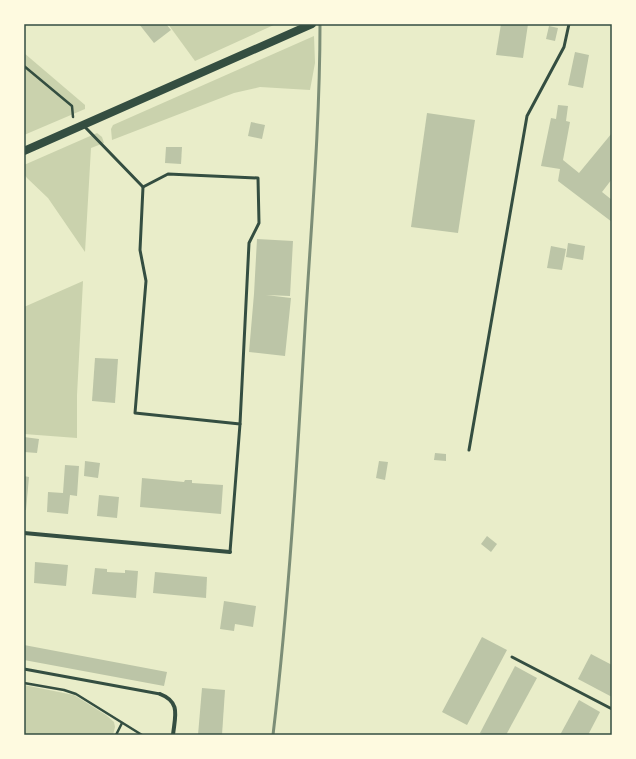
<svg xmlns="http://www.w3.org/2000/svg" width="636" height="759" font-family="Inter,sans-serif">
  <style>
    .green { fill: #cad2ad }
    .building { fill: #bcc5a7 }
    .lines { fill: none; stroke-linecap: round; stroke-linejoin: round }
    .path { stroke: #344e41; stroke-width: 2.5 }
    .service { stroke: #344e41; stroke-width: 3 }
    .minor { stroke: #344e41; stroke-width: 4 }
    .secondary { stroke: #344e41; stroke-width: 8 }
    .rail { stroke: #7c8e77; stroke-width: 3 }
    .neatline { fill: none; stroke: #344e41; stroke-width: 1.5 }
  </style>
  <rect width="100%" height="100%" fill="#e9edc9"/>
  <g class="green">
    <path d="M168,24H276L195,61Z"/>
    <path d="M314,36L315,63L310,90L260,87L234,93L112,140L111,129L113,125Z"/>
    <path d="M24,53L85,105V109L24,135Z"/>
    <path d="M97,133L102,137L104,143L91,148L85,252L48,198L27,178L24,174V165Z"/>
    <path d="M83,281L77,395V438L24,434V307Z"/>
    <path d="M24,685L74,695L106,715L114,722L115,727L113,735H24Z"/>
  </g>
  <g class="building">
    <path d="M139,24H166L171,30L154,43Z"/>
    <path d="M501,24H528L523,58L496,55Z"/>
    <path d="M549,26L558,28L555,41L546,39Z"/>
    <path d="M575,52L589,55L583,88L568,85Z"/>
    <path d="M558,105L568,106L566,121L570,122L563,160L579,173L612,133V179L602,192L612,200V222L558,181L560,169L541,166L551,118L556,119Z"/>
    <path d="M427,113L475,120L458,233L411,227Z"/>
    <path d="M251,122L265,125L262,139L248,136Z"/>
    <path d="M166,147H182L181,164L165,163Z"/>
    <path d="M257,239L293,241L290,296L266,295L291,298L285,356L249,352L254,294Z"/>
    <path d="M568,243L585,246L583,260L566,257Z"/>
    <path d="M551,246L566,249L562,270L547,268Z"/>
    <path d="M95,358L118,359L115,403L92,401Z"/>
    <path d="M24,437L39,439L37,453L24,452Z"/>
    <path d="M435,453L446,454V461L434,460Z"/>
    <path d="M85,461L100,463L98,478L84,476Z"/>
    <path d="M379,461L388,462L385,480L376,478Z"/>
    <path d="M65,465L79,466L77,496L70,495L68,514L47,512L48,492L63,493Z"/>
    <path d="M24,476L29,477L26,510H24Z"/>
    <path d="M142,478L184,482L185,480H192V483L223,485L221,514L140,507Z"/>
    <path d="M99,495L119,497L117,518L97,516Z"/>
    <path d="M487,536L497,544L491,552L481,544Z"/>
    <path d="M35,562L68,565L66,586L34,583Z"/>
    <path d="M95,568L107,569V572L125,573V570L138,571L136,598L92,594Z"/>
    <path d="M155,572L207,577L206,598L153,593Z"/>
    <path d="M224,601L256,606L253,627L235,624L234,631L220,629Z"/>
    <path d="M482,637L507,650L467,725L442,712Z"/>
    <path d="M24,645L167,672L164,686L24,660L25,653H24Z"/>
    <path d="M591,654L612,665V697L578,679Z"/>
    <path d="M515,666L537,678L506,735H485L480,733Z"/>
    <path d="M202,688L225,690L222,735H198Z"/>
    <path d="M579,700L600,712L588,735H560Z"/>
  </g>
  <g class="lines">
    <g class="path">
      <path d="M24,66L72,106L73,117"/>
      <path d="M24,683L64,690L76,694L142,735"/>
      <path d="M116,735L122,723"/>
    </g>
    <g class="service">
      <path d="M84,126L143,187L140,250L146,281L135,413L240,424"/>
      <path d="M143,187L168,174L258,178L259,223L249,243L240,424L230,552"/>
      <path d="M469,450L527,116L564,47L569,24"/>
      <path d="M512,657L612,709"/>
      <path d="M24,669L160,694"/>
    </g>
    <g class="minor">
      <path d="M24,533L230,552"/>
      <path d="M160,694C181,702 175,716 173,735"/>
    </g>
    <path class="secondary" d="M24,151L312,24"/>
    <path class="rail" d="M273,735C289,600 297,464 305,328C311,227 320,125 320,24"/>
  </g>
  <rect width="636" height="759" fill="none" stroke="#fefae0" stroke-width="50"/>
  <rect x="25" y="25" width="586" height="709" class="neatline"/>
</svg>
